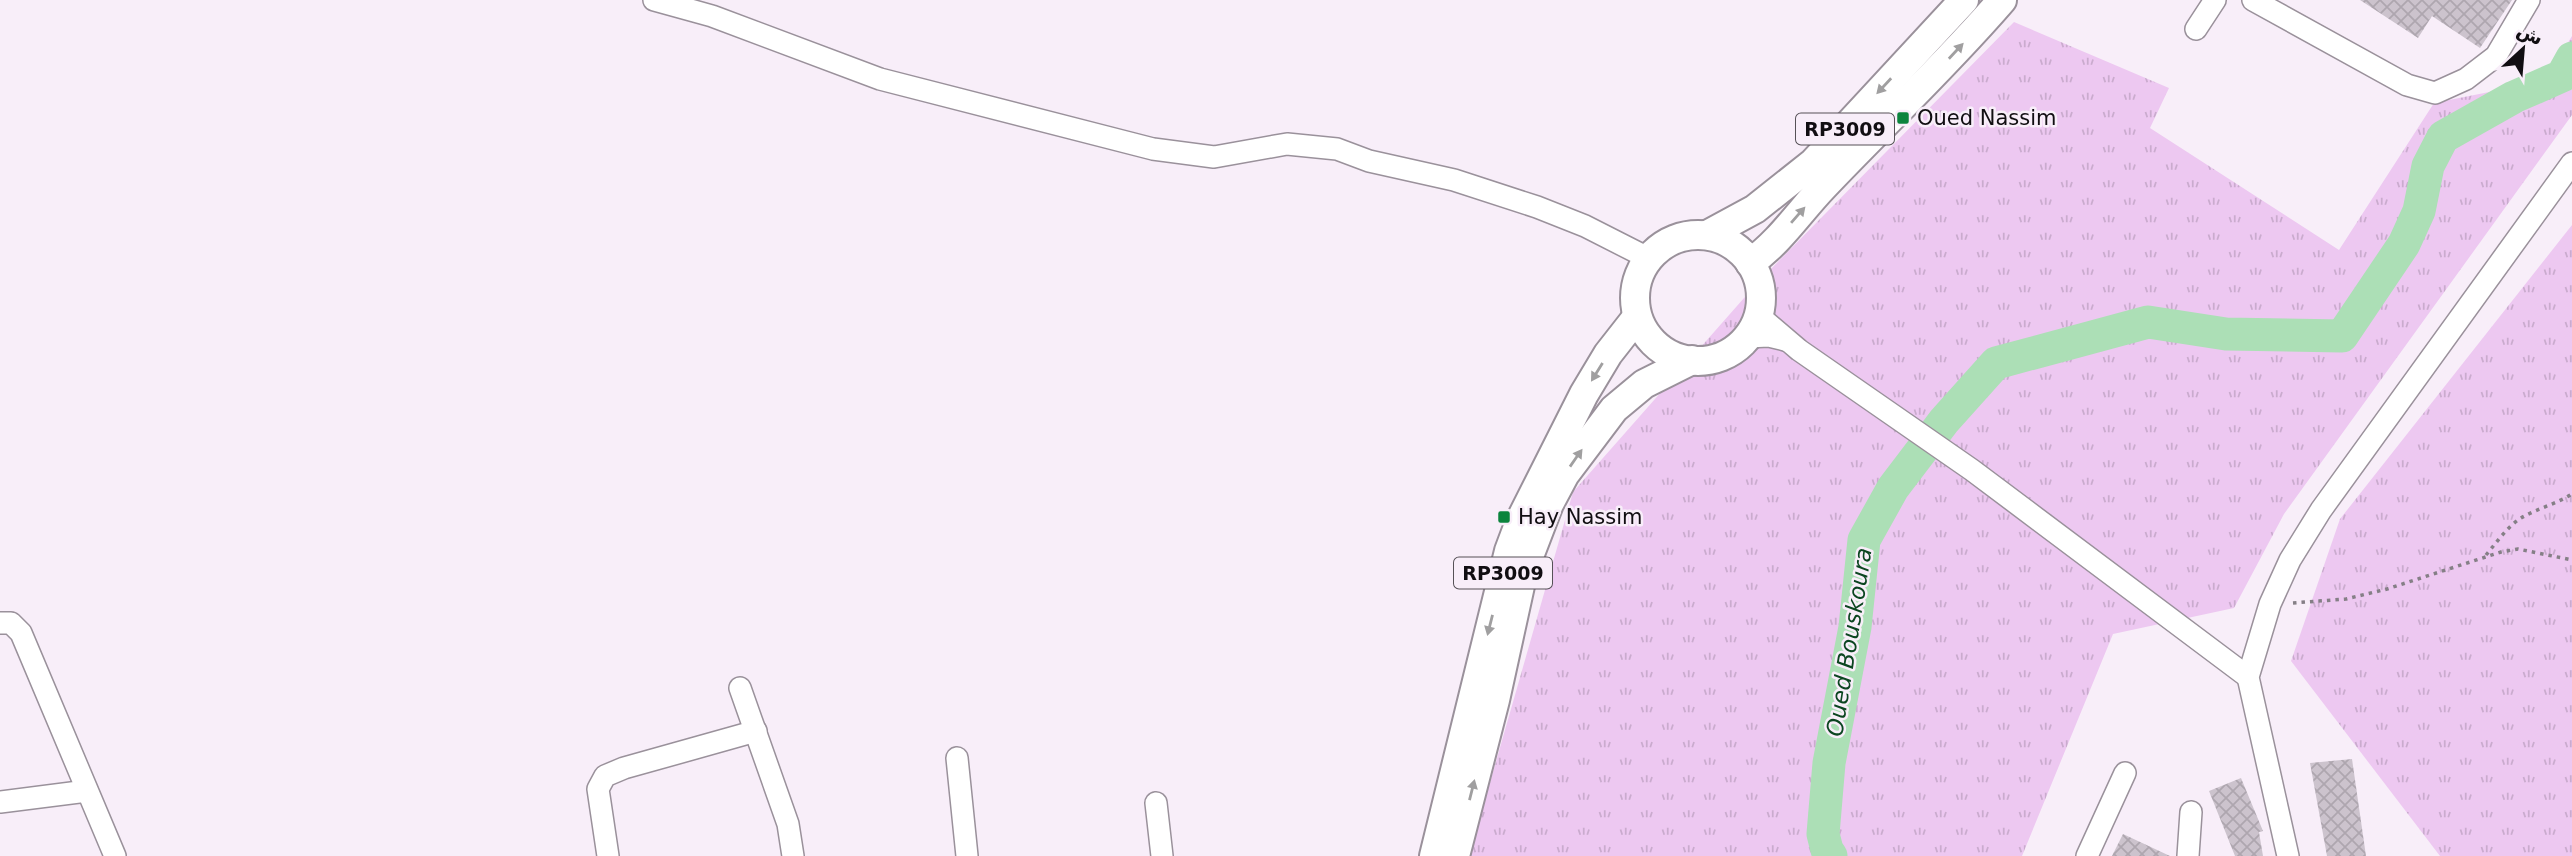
<svg xmlns="http://www.w3.org/2000/svg" width="2572" height="856" font-family="'DejaVu Sans',Vazirmatn,sans-serif">
  <style>
    .grass { fill: url(#grass-tufts) }
    .lines { fill: none; stroke-linecap: round; stroke-linejoin: round }
    .river { stroke: #acdfb6; stroke-width: 33 }
    .building { fill: url(#building-cross-hatch) }
    .minor-casing { stroke: #9a919b; stroke-width: 24 }
    .major-casing { stroke: #9a919b; stroke-width: 32 }
    .path { stroke: #857f86; stroke-width: 3.5; stroke-dasharray: 3.5 5; stroke-linecap: butt }
    .minor { stroke: #fff; stroke-width: 21 }
    .major { stroke: #fff; stroke-width: 28 }
    .oneway { fill: #a09fa0 }
    .poi-dot { fill: #0b843d; stroke: #f8eef9; stroke-width: 2.5 }
    .labels { text-anchor: middle; stroke-width: 5; stroke-linejoin: round; paint-order: stroke }
    .shield { fill: #f8eef9; stroke: #565157; stroke-width: 2 }
    .shield-label { font-size: 19px; font-weight: bold; fill: #110e12 }
    .poi-label { font-size: 21px; fill: #110e12; stroke: #f8eef9; text-anchor: start }
    .water-label { font-size: 23px; font-style: italic; fill: #0b4620; stroke: #f8eef9 }
  </style>
  <defs>
    <pattern id="grass-tufts" width="24" height="20" patternUnits="userSpaceOnUse" patternTransform="scale(1.75)"><rect width="24" height="20" fill="#edc8f1"/><path d="M3 7l-1-3M5 7V3M7 7l1-3M15 17l-1-3M17 17v-4M19 17l1-3" fill="none" stroke="#caabce"/></pattern>
    <pattern id="building-cross-hatch" width="8" height="8" patternUnits="userSpaceOnUse" patternTransform="scale(1.75)"><rect width="8" height="8" fill="#ccc3cd"/><path d="M0 0l8 8M0 8l8-8" fill="none" stroke="#aea6af"/></pattern>
  </defs>
  <rect width="100%" height="100%" fill="#f8eef9"/>
  <g class="grass">
    <path d="M2014,22L2169,88L2150,128L2339,250L2434,103L2544,81L2572,36V115L2284,514L2234,608L2113,634L2022,856H1469L1573,492L1759,281Z"/>
    <path d="M2572,225V856H2440L2291,661L2340,519Z"/>
  </g>
  <g class="lines">
    <path class="river" d="M1831,856L1827,850L1823,834L1829,763L1855,627L1864,540L1893,488L1944,421L1996,363L2148,322L2226,334L2342,336L2404,244L2419,211L2428,166L2443,137L2514,97L2562,76L2572,58"/>
  </g>
  <g class="building">
    <path d="M2360,0H2512L2480,48L2432,16L2418,38Z"/>
    <path d="M2352,759L2366,856H2327L2310,763Z"/>
    <path d="M2241,778L2263,831L2259,832L2263,856H2235L2209,791Z"/>
    <path d="M2123,834L2170,856H2112Z"/>
  </g>
  <g class="lines">
    <defs>
      <g id="minor">
        <path d="M654,0L712,16L880,79L1153,149L1214,157L1287,144L1337,149L1369,161L1454,180L1537,207L1585,226L1648,258"/>
        <path d="M2253,0L2407,85L2435,93L2466,79L2496,56L2529,0"/>
        <path d="M2196,29L2215,0"/>
        <path d="M1758,315L1799,350L1972,470L2248,677"/>
        <path d="M1747,337L1769,336L1785,340"/>
        <path d="M0,623H11L21,633L115,856"/>
        <path d="M740,688L788,824L793,856"/>
        <path d="M957,758L967,856"/>
        <path d="M0,802L87,791"/>
        <path d="M1156,803L1162,856"/>
        <path d="M608,856L598,789L605,776L624,768L756,731"/>
        <path d="M2087,856L2125,773"/>
        <path d="M2188,856L2191,812"/>
        <path d="M2288,856L2248,677L2270,604L2290,560L2321,510L2572,163"/>
      </g>
      <g id="major">
        <circle cx="1698" cy="298" r="63"/>
        <path d="M1707,235L1755,209L1813,163L1964,0"/>
        <path d="M1750,263C1780,242 1799,212 1824,186C1883,124 1946,65 2002,0"/>
        <path d="M1434,856L1509,551L1521,519L1584,394L1608,354L1637,317"/>
        <path d="M1455,856L1495,700L1523,572L1549,504L1565,474L1614,409L1644,384L1692,360"/>
      </g>
    </defs>
    <use href="#minor" class="minor-casing"/>
    <use href="#major" class="major-casing"/>
    <g class="path">
      <path d="M2486,555C2497,542 2507,527 2521,518C2536,509 2556,504 2572,494"/>
      <path d="M2293,603L2346,599L2387,589L2501,552L2518,549L2572,560"/>
    </g>
    <use href="#minor" class="minor"/>
    <use href="#major" class="major"/>
  </g>
  <defs><path id="oneway-solid" d="M-6-.8H1V-3.2L6.5 0L1 3.2V.8H-6Z" transform="scale(1.75)"/></defs>
  <g class="oneway">
    <use href="#oneway-solid" transform="translate(1956 51) rotate(-47)"/>
    <use href="#oneway-solid" transform="translate(1884 86) rotate(133)"/>
    <use href="#oneway-solid" transform="translate(1798 215) rotate(-49)"/>
    <use href="#oneway-solid" transform="translate(1597 372) rotate(122)"/>
    <use href="#oneway-solid" transform="translate(1576 458) rotate(-55)"/>
    <use href="#oneway-solid" transform="translate(1490 625) rotate(104)"/>
    <use href="#oneway-solid" transform="translate(1472 790) rotate(-76)"/>
  </g>
  <g class="poi-dot">
    <rect x="1896" y="111" width="14" height="14" rx="3.5"/>
    <rect x="1497" y="510" width="14" height="14" rx="3.5"/>
  </g>
  <g class="labels">
    <g class="shield">
      <rect x="1796" y="113.5" width="98" height="31" rx="5"/>
      <rect x="1454" y="557.5" width="98" height="31" rx="5"/>
    </g>
    <g class="shield-label">
      <text x="1845" y="136">RP3009</text>
      <text x="1503" y="580">RP3009</text>
    </g>
    <g class="poi-label">
      <text x="1917" y="125">Oued Nassim</text>
      <text x="1518" y="524">Hay Nassim</text>
    </g>
    <g class="water-label">
      <text transform="translate(1849 642) rotate(-81)" y="8">Oued Bouskoura</text>
    </g>
  </g>
  <g transform="translate(2523 49) rotate(26)" stroke="#f8eef9" stroke-width="5" paint-order="stroke">
  <path d="M0-5L12 26L0 18L-12 26Z" fill="#110e12"/>
  <text y="-10" font-size="19" font-weight="bold" text-anchor="middle" fill="#110e12">ش</text>
  </g>
</svg>
